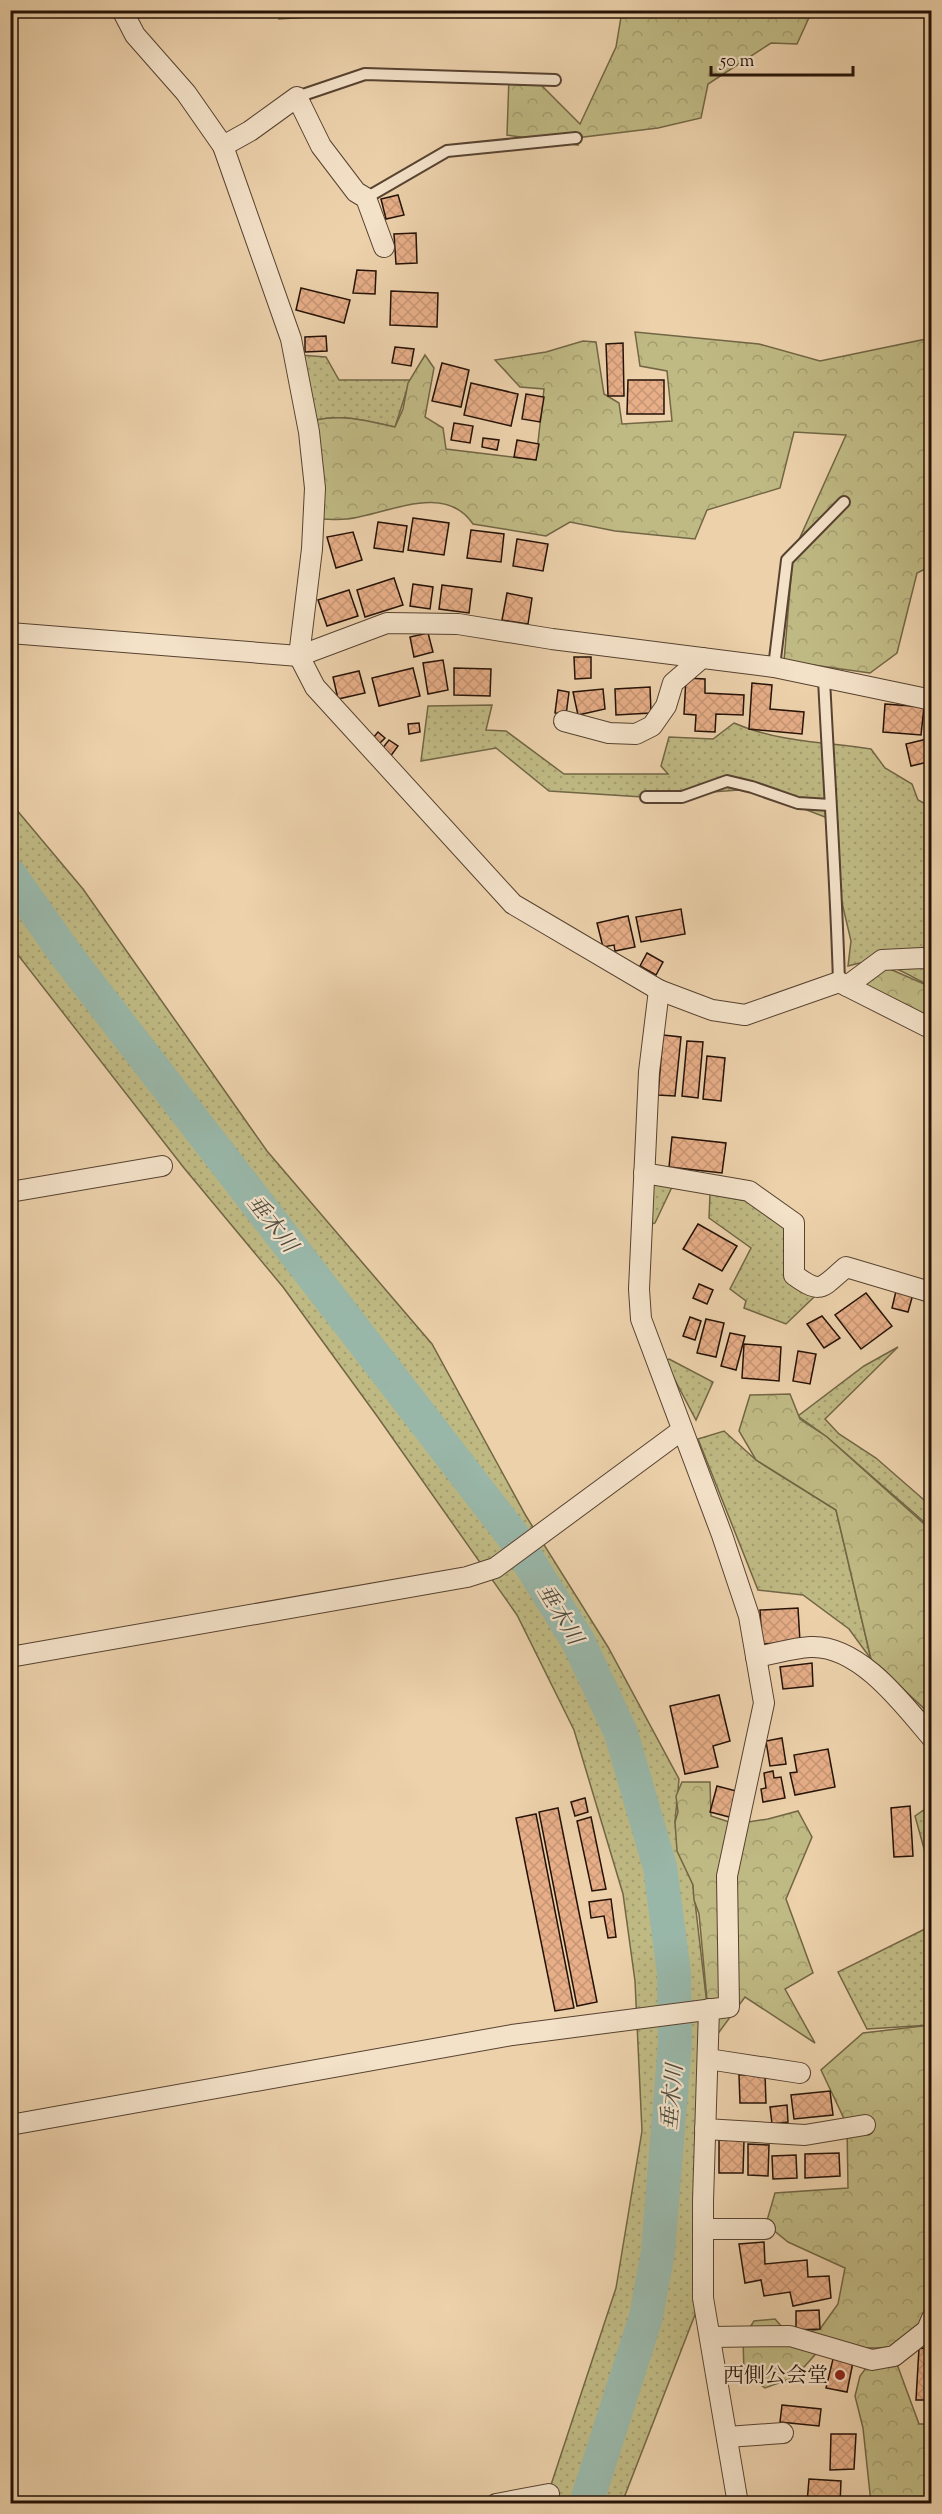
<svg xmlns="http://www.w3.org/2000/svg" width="942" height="2514" font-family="'Sorts Mill Goudy','Noto Serif JP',serif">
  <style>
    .grass { fill: url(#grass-dots); stroke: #726645; stroke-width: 1.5 }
    .forest { fill: url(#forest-crowns); stroke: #726645; stroke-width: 1.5 }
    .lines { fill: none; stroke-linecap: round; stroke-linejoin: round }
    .river { stroke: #99b7a9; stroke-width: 34 }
    .building { fill: url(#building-cross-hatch); stroke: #251207; stroke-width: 1.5 }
    .service-casing { stroke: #574230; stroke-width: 14 }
    .minor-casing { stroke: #574230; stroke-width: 22 }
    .service { stroke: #f3e1c8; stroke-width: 10 }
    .minor { stroke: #f3e1c8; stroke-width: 20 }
    .poi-dot { fill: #8f2418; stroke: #f3e1c8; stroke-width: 2 }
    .labels { text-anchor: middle; stroke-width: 4.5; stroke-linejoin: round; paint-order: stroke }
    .poi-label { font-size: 21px; fill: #251207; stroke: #f3e1c8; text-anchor: end }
    .water-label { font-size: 22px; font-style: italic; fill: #4e4c40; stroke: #f3e1c8 }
  </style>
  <defs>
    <pattern id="grass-dots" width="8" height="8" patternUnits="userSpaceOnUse" patternTransform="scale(1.5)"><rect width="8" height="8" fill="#bfb983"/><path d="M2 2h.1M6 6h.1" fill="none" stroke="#a49e70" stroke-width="1.8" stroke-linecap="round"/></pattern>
    <pattern id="forest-crowns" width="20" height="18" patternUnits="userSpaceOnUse" patternTransform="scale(1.5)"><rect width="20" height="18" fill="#bfb983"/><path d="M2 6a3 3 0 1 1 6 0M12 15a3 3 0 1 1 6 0" fill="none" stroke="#a49e70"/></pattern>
    <pattern id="building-cross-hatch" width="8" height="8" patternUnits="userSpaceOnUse" patternTransform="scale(1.5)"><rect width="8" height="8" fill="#e7ae88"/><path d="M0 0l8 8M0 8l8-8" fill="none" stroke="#c69574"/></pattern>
  </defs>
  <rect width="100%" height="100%" fill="#ecd1ab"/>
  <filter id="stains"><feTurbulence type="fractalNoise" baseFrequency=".00333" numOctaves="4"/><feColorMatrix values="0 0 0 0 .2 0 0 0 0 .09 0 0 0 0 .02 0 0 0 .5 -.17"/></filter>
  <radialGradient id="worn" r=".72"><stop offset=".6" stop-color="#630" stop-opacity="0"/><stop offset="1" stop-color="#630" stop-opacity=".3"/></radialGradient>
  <g class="grass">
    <path d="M300,355L326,357L339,380H410L395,427C368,421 344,414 316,420Z"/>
    <path d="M492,705L486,730L506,731L564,774H668L661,766L669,737L713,739L734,723C777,742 825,742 871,749L885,768L912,784L918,800L931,807V987C903,972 882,955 848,966L851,941L836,877L838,822L768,795L739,790L643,797L549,791L496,748L421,761L428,706Z"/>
    <path d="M10,802L83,889L267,1151L432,1344L526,1516L608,1647L679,1779L675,1822L693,1885L711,2039L703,2294L622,2503H545L616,2288L642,2131L635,1981L623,1894L574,1730L517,1615L377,1416L283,1287L184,1168L11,946Z"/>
    <path d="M648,1180L672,1187L655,1223L649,1225Z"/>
    <path d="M710,1194L752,1202L794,1223L788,1277L814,1297L786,1324L744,1308L746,1301L730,1289L751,1248L709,1218Z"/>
    <path d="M898,1347L825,1419L839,1434L876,1458L931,1506V1528L827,1437L798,1416L864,1366Z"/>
    <path d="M669,1359L713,1382L696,1420L665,1361Z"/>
    <path d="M724,1431L756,1460L836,1510L871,1659L849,1629L803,1595L758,1590L698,1439Z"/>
    <path d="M931,1805V1874L915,1816Z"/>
    <path d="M931,1926V2025L867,2029L838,1972Z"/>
  </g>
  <g class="forest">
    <path d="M278,11V10L410,11L279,19Z"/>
    <path d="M622,11H812L797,44L771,43L708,84L701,118L658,128L576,138L578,145L507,135L509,77L541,85L580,124L616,47Z"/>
    <path d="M635,332L759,344L820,361L931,338V566L917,573L897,653L870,673L784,661L793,553L846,435L794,432L780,488L707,510L695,539L615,531L570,522L546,536L473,524C444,481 386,515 347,519C338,520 328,519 319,519L316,420C344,414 368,421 395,427L403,409L408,383L425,355L434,368L425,417L443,428L446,449L536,460L544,389L520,387L495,360L546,352L583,341L596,342L604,394L619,403L622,424L672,421L667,371L640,366Z"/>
    <path d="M883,966L931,987V1025L863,985Z"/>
    <path d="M790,1394L800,1419L827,1437L931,1530V1715L871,1659L836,1510L756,1460L739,1431L750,1395Z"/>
    <path d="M682,1782H710L711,1816L735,1824L768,1819L798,1811L812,1837L786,1899L813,1973L785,1989L815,2043L745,1997L711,2043L699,1914L694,1900L693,1885L677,1851L675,1822L678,1812L676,1796Z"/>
    <path d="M931,2025V2330L903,2346L876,2348L822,2347L795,2377L765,2388L744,2373L743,2338L754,2321L775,2319L790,2336L820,2329L838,2304L845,2268L788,2242L766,2224L775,2193L848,2188L847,2125L821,2070L863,2033Z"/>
    <path d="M894,2356L919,2424H931V2503H871L863,2428L855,2396L860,2376L872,2360Z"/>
  </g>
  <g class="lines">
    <path class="river" d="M10,875L67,956L513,1536L578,1641L621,1733L660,1867L674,1973L675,2043L658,2252L646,2317L586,2504"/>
  </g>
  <g class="building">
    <path d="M398,195L404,215L386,219L381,199Z"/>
    <path d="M416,233L417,263L396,264L394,234Z"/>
    <path d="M357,270L376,271L375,294L353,293Z"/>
    <path d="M301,288L350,300L344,323L296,310Z"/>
    <path d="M391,291L438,293L437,327L390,325Z"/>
    <path d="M326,336L327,351L305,352V337Z"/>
    <path d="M623,343L624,396H608L606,344Z"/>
    <path d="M395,347L414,349L411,366L392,363Z"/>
    <path d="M442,363L469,370L461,407L432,401Z"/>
    <path d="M628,380H664V414H627Z"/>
    <path d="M471,383L518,394L511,426L464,415Z"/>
    <path d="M526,394L544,397L540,422L522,419Z"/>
    <path d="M454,423L473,426L470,443L451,440Z"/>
    <path d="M483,438L499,440L497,450L482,447Z"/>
    <path d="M517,440L539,444L536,460L514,457Z"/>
    <path d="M413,518L449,523L444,555L408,550Z"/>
    <path d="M378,522L407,526L403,552L374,548Z"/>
    <path d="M471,530L504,534L501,562L467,558Z"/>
    <path d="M353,532L362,560L336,568L327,537Z"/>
    <path d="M517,539L548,544L543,571L513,566Z"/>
    <path d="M394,578L403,605L365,617L357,590Z"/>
    <path d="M413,584L433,587L430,609L410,606Z"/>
    <path d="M442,585L472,589L469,613L439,609Z"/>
    <path d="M349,590L358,616L327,626L318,600Z"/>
    <path d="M507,593L532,598L528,624L502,620Z"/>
    <path d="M428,633L433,652L414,657L410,637Z"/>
    <path d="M574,657H591V678L575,679Z"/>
    <path d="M443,660L448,690L428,694L423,663Z"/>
    <path d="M413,668L420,696L379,706L372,678Z"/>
    <path d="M454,668L491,669L490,696L454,695Z"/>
    <path d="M359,671L365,693L338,699L333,677Z"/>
    <path d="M686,678L705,679V693L744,695L743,715L716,714L715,732L695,731L696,715L684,714Z"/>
    <path d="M752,683L772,685L770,709L804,712L802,734L749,729Z"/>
    <path d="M650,687L651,713L616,715L615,689Z"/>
    <path d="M603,689L605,709L578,715L573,692Z"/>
    <path d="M558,690L569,692L566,715L555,713Z"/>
    <path d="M885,704L924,707L921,735L883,732Z"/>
    <path d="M419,723L420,732L409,734L408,724Z"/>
    <path d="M378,732L385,738L379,744L373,738Z"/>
    <path d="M927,739L932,761L911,766L906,744Z"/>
    <path d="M389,740L398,746L390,757L381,750Z"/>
    <path d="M681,909L685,934L641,942L636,917Z"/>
    <path d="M628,916L635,947L615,951L614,945L603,947L597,923Z"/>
    <path d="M647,953L663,962L656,975L640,966Z"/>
    <path d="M663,1035L681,1037L675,1096L658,1095Z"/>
    <path d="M687,1041L703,1042L698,1098L682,1096Z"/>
    <path d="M707,1056L725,1058L721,1101L703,1099Z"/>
    <path d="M672,1137L726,1143L722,1173L669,1167Z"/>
    <path d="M698,1224L737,1246L722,1271L683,1249Z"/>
    <path d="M699,1284L713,1290L707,1304L693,1298Z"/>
    <path d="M896,1291L913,1294L908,1312L892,1308Z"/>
    <path d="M866,1293L892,1326L861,1349L835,1315Z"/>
    <path d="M822,1316L840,1338L824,1348L807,1324Z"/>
    <path d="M690,1317L701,1321L695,1340L683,1336Z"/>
    <path d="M706,1319L724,1323L716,1357L697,1353Z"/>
    <path d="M730,1333L745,1336L736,1370L721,1366Z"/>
    <path d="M932,1335V1351L926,1337Z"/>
    <path d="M744,1344L781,1347L779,1381L742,1378Z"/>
    <path d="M798,1351L816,1354L810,1384L793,1381Z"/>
    <path d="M798,1608L800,1642L762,1644L760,1610Z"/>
    <path d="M812,1663L813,1686L783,1689L780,1667Z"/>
    <path d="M719,1695L730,1741L713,1746L718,1767L685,1774L670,1706Z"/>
    <path d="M782,1738L786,1764L770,1766L766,1741Z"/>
    <path d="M828,1749L835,1787L795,1795L790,1773L797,1772L794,1755Z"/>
    <path d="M773,1771L774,1778L781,1777L785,1798L763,1802L761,1789L766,1788L764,1773Z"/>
    <path d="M717,1786L740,1792L733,1818L710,1812Z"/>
    <path d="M585,1798L588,1812L575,1816L571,1802Z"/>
    <path d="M910,1806L913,1856L894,1857L891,1808Z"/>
    <path d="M558,1808L597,2002L577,2006L539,1812Z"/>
    <path d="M536,1814L574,2008L555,2011L516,1818Z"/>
    <path d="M591,1817L606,1889L592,1891L577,1821Z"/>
    <path d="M611,1899L616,1937L608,1938L604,1916L591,1918L589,1902Z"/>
    <path d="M765,2074L766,2103H740L739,2075Z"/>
    <path d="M830,2091L833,2115L794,2119L791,2095Z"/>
    <path d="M787,2105L788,2122L772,2124L770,2107Z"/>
    <path d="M719,2140H744L743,2173H719Z"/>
    <path d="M748,2144L769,2145L768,2176L748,2175Z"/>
    <path d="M839,2153L840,2176L805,2178V2154Z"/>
    <path d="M796,2155L797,2178L773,2179L772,2156Z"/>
    <path d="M764,2242L765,2264L807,2260L808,2277L829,2276L831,2298L793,2306L790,2292L764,2296L761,2280L745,2283L739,2244Z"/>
    <path d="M819,2310L820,2329L796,2330V2311Z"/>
    <path d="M919,2348L932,2349V2400H916Z"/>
    <path d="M833,2359L853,2362L847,2392L826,2388Z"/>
    <path d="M782,2405L821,2409L819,2426L780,2422Z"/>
    <path d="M831,2434H856L854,2469L830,2470Z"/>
    <path d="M809,2479L841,2481L840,2504L807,2503Z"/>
  </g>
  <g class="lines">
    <defs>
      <g id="service">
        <path d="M297,97L365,74L555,80"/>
        <path d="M366,198L447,151L576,138"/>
        <path d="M774,667L787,560L844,502"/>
        <path d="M824,679C829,780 836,881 839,982"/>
        <path d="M646,797H682L727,781L752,787L798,803L830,805"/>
      </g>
      <g id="minor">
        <path d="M122,10L135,35L186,93L223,146L291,339L309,432L315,488L312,549L299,656L315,687L513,904L659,990L712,1010L745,1015L839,982L932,1029"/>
        <path d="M223,146L250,131L297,97L321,146L356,192L366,198L384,247"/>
        <path d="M10,633L299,656L387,623L458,624L552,639L774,667L932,700"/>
        <path d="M564,721L609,733L636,734L652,726L666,706L673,683L702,658"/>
        <path d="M847,986L882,960L922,958L932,959"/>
        <path d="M644,1173L749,1191L794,1223V1275C822,1295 821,1288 846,1267L930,1292L932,1295"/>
        <path d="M10,1192L162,1166"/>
        <path d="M10,1657L467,1577L495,1568L682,1430"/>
        <path d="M756,1657C774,1654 792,1648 810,1647C859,1644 904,1705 932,1738"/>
        <path d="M709,2009L703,2201V2298L738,2504"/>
        <path d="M708,2059L800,2073"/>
        <path d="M10,2125L512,2035L729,2007L727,1876L764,1703L749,1616L722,1535L641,1319L639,1289L649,1072L659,990"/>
        <path d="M705,2129L805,2135L865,2125"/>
        <path d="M704,2229H765"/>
        <path d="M710,2337L790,2336L872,2360L894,2356L927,2330L932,2318"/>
        <path d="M727,2437L783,2433"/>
        <path d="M496,2504L549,2494"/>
      </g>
    </defs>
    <use href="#service" class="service-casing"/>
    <use href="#minor" class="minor-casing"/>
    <use href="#service" class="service"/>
    <use href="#minor" class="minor"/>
  </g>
  <circle class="poi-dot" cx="840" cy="2375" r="6"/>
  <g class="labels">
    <g class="poi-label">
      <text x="828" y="2382">西側公会堂</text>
    </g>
    <g class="water-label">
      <text transform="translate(273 1223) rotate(52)" y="8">垂木川</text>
      <text transform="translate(561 1614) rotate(59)" y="8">垂木川</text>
      <text transform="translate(671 2097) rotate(-85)" y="8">垂木川</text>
    </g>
  </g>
  <rect width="942" height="2514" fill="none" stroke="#ecd1ab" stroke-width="36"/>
  <rect x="12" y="12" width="918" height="2490" fill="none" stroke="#251207" stroke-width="3"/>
  <rect x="18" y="18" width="906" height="2478" fill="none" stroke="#251207" stroke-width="1.5"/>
  <path d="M711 66v9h142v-9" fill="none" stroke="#251207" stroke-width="3"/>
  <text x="720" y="66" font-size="18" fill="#251207" stroke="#f3e1c8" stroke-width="4.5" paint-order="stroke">50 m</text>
  <rect width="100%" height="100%" filter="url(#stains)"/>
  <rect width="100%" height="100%" fill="url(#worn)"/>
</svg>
